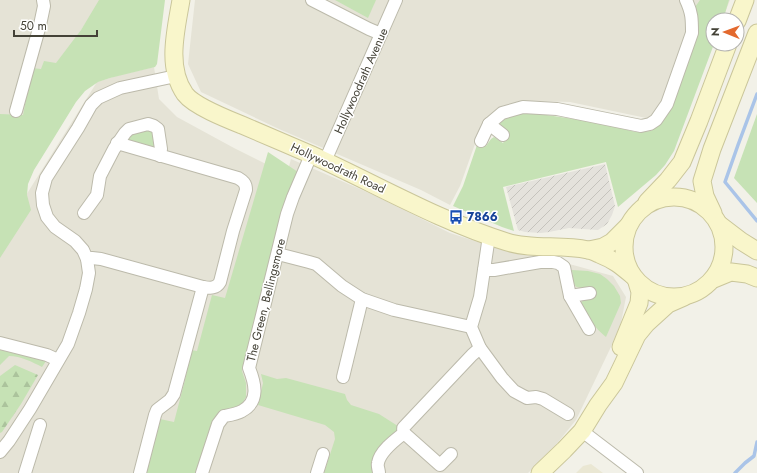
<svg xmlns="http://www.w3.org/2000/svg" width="757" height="473" font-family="Jost,sans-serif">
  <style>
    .residential { fill: #e5e3d6 }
    .industrial { fill: url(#industrial-furrows) }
    .education { fill: #eae7d3 }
    .green { fill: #c6e2b5 }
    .forest { fill: url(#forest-firs) }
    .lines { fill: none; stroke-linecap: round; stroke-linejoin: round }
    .stream { stroke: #aac4e8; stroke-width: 3.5 }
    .street-casing { stroke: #bcbaab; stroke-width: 14 }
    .secondary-casing { stroke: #cac69a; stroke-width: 19 }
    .street { stroke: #fff; stroke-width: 12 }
    .secondary { stroke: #f9f6cb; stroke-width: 17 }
    .labels { text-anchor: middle; stroke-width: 3; stroke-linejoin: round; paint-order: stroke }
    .street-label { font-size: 12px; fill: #444237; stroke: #fff }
    .transit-label { font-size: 12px; font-weight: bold; fill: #164399; stroke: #fff; text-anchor: start }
  </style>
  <defs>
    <pattern id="industrial-furrows" width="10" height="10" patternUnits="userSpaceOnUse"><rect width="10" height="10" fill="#e4e2dc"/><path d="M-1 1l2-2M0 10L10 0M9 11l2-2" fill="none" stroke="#c5c3bd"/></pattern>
    <pattern id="forest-firs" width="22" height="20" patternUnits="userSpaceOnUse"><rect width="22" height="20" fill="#c6e2b5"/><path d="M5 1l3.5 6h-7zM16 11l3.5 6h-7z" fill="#abc39c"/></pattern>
  </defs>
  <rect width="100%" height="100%" fill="#f2f1e8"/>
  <g class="residential">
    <path d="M0,0H101L23,117L0,115Z"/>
    <path d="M195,0H730L722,20H713V44L651,119L570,102L536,101L516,103L502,106L492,114L481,130L475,144L460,186L450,205L421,190L279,129L201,92L188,64Z"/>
    <path d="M154,67L159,99L177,117L234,148L270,166L168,473H0V245L28,192L97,82L116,76Z"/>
    <path d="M291,159L376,196L450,233L506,251L573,265L613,276L626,297L620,328L576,420L550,452L528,473H190L230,381Z"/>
  </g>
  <path class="industrial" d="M605,164L615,206L612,215L607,224L598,230L569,228L549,232L541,233L525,232L518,230L506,187Z"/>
  <path class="education" d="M591,464L603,473H576L583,466Z"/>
  <g class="green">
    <path d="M99,0H165L157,64L155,67L151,68L110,78L98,82L85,91L76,102L52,141L34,170L28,184L27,195L31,210L0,258V114L23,115L32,68L41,69L44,61L56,63L81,30Z"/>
    <path d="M335,0H376L368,18Z"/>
    <path d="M700,0H729L723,20H713V44H714L674,151L665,165L656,175L618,207L606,162L503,187L514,231L502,227L453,206L463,186L477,145L486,146L491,139L494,137L503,143L508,135L501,129L500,123L507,117L515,114L533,113L594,122L636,132L651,131L666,116L692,46L698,25L695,7Z"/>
    <path d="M757,114V203L734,178Z"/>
    <path d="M149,130L152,131L156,147L155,150L128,143L127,139L131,134Z"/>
    <path d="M268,152L298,172L276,233L242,371L246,383V397L240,407L217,416L212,424L196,473H146L160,419L174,422L185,380L191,350L197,351L212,295L225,298Z"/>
    <path d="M572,270L588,271L600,274L607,279L614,286L620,296L621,303L606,337C595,328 587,317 581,304L583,299L592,298L591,287C573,289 574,288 572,270Z"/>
    <path d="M0,350L46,361L42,367C32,362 21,356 9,356L0,365Z"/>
    <path d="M261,374L277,379L286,378L345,394L347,400L351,405L379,414L401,428L373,473H324L335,439L334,432L325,425L258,405L263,383Z"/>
  </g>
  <path class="forest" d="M15,365L38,375L21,404L2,432L0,433V376Z"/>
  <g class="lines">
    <g class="stream">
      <path d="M757,94L738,145L725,182L757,221"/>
      <path d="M735,473L745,463L754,456L757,442"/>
    </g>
    <defs>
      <g id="street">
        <path d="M312,0L369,29L381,34"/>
        <path d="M16,111L40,25L44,6L43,0"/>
        <path d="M489,124L503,135"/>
        <path d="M481,141L489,124L502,113L523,107L557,109L641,126L650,124L656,120L667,104L692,33C692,19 692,13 686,0"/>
        <path d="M117,143L238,178C243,181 246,183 246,190L233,231L220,282C216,289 210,288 203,287L174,394L170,400L157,410L155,415L140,473"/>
        <path d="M325,161L396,0"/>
        <path d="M84,213L97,195L100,176L114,149L125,133L129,129L148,124L154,126L158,129L161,149L160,156"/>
        <path d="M489,236L480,297L471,327L480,348L502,378L514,391L527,398L536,397L543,399L568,414"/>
        <path d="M278,254L309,262L316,264L342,286L362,299L394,310L471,327"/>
        <path d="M87,259L92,258L101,259L203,287"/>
        <path d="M484,270H494L540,262H553L558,263L564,267L570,296L589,329"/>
        <path d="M570,296L590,293"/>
        <path d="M0,343L47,355L58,360"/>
        <path d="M343,377L362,299"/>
        <path d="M582,431L637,473"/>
        <path d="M404,433L403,428L472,355L480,348"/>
        <path d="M0,452L9,441L30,409L68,344L79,313L86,289L89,273L87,259L83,250L75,241L55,227L47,217L43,205L42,193L46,178L78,128L91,105L98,98L120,88L176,76"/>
        <path d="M25,473L40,425"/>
        <path d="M202,473L218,424L224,416C230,415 237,414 242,411C260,401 255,383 249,368L287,214L293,197L311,155"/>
        <path d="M317,473L323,454"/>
        <path d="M379,473C379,470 377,466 378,463C380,451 395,440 404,433L440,465L451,454"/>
      </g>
      <g id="secondary">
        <path d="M181,0C176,30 166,67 185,94C194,106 227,119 242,125C265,135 289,145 312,155C376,184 439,221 507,242C533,250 561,244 588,250C592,250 596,253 599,254C614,260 620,265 632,275"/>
        <path d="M737,21L745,0"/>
        <circle cx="674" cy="247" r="50"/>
        <path d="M647,202L668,180L682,162L699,121L728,44"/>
        <path d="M713,213L705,196L702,181L712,149L757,33"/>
        <path d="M720,225L741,241L757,251"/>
        <path d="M589,250L603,247L612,242L628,226"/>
        <path d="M714,279L731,272L747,274L757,278"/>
        <path d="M621,347L639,303L640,292L637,282"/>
        <path d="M540,473L564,450L582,431L598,405L614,383L637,335L646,324L668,304L684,297"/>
      </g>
    </defs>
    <use href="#street" class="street-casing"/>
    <use href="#secondary" class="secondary-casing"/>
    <use href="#street" class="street"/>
    <use href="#secondary" class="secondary"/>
  </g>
  <defs>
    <symbol id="bus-bare" viewBox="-9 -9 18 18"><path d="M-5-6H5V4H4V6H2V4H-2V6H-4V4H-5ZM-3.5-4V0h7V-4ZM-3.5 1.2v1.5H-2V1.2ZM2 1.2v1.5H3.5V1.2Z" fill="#1a4fb4" stroke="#fff" stroke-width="2.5" paint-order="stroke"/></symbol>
  </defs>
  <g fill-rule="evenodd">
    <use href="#bus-bare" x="446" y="207" width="20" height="20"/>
  </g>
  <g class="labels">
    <g class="street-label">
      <text transform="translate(361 81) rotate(-66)" y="4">Hollywoodrath Avenue</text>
      <text transform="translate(338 168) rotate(25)" y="4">Hollywoodrath Road</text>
      <text transform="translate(266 300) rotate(-76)" y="4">The Green, Bellingsmore</text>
    </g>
    <g class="transit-label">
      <text x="467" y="221">7866</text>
    </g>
  </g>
  <g transform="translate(725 32) rotate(271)"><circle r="19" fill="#ffffff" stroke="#b4b3af"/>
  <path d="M0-3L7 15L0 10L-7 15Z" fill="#e3692e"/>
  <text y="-6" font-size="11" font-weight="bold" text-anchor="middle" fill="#444237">N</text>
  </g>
  <path d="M14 30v6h83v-6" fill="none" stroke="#444237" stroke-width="2"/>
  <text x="20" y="30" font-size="12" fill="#444237" stroke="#ffffff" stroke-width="3" paint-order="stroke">50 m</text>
</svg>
